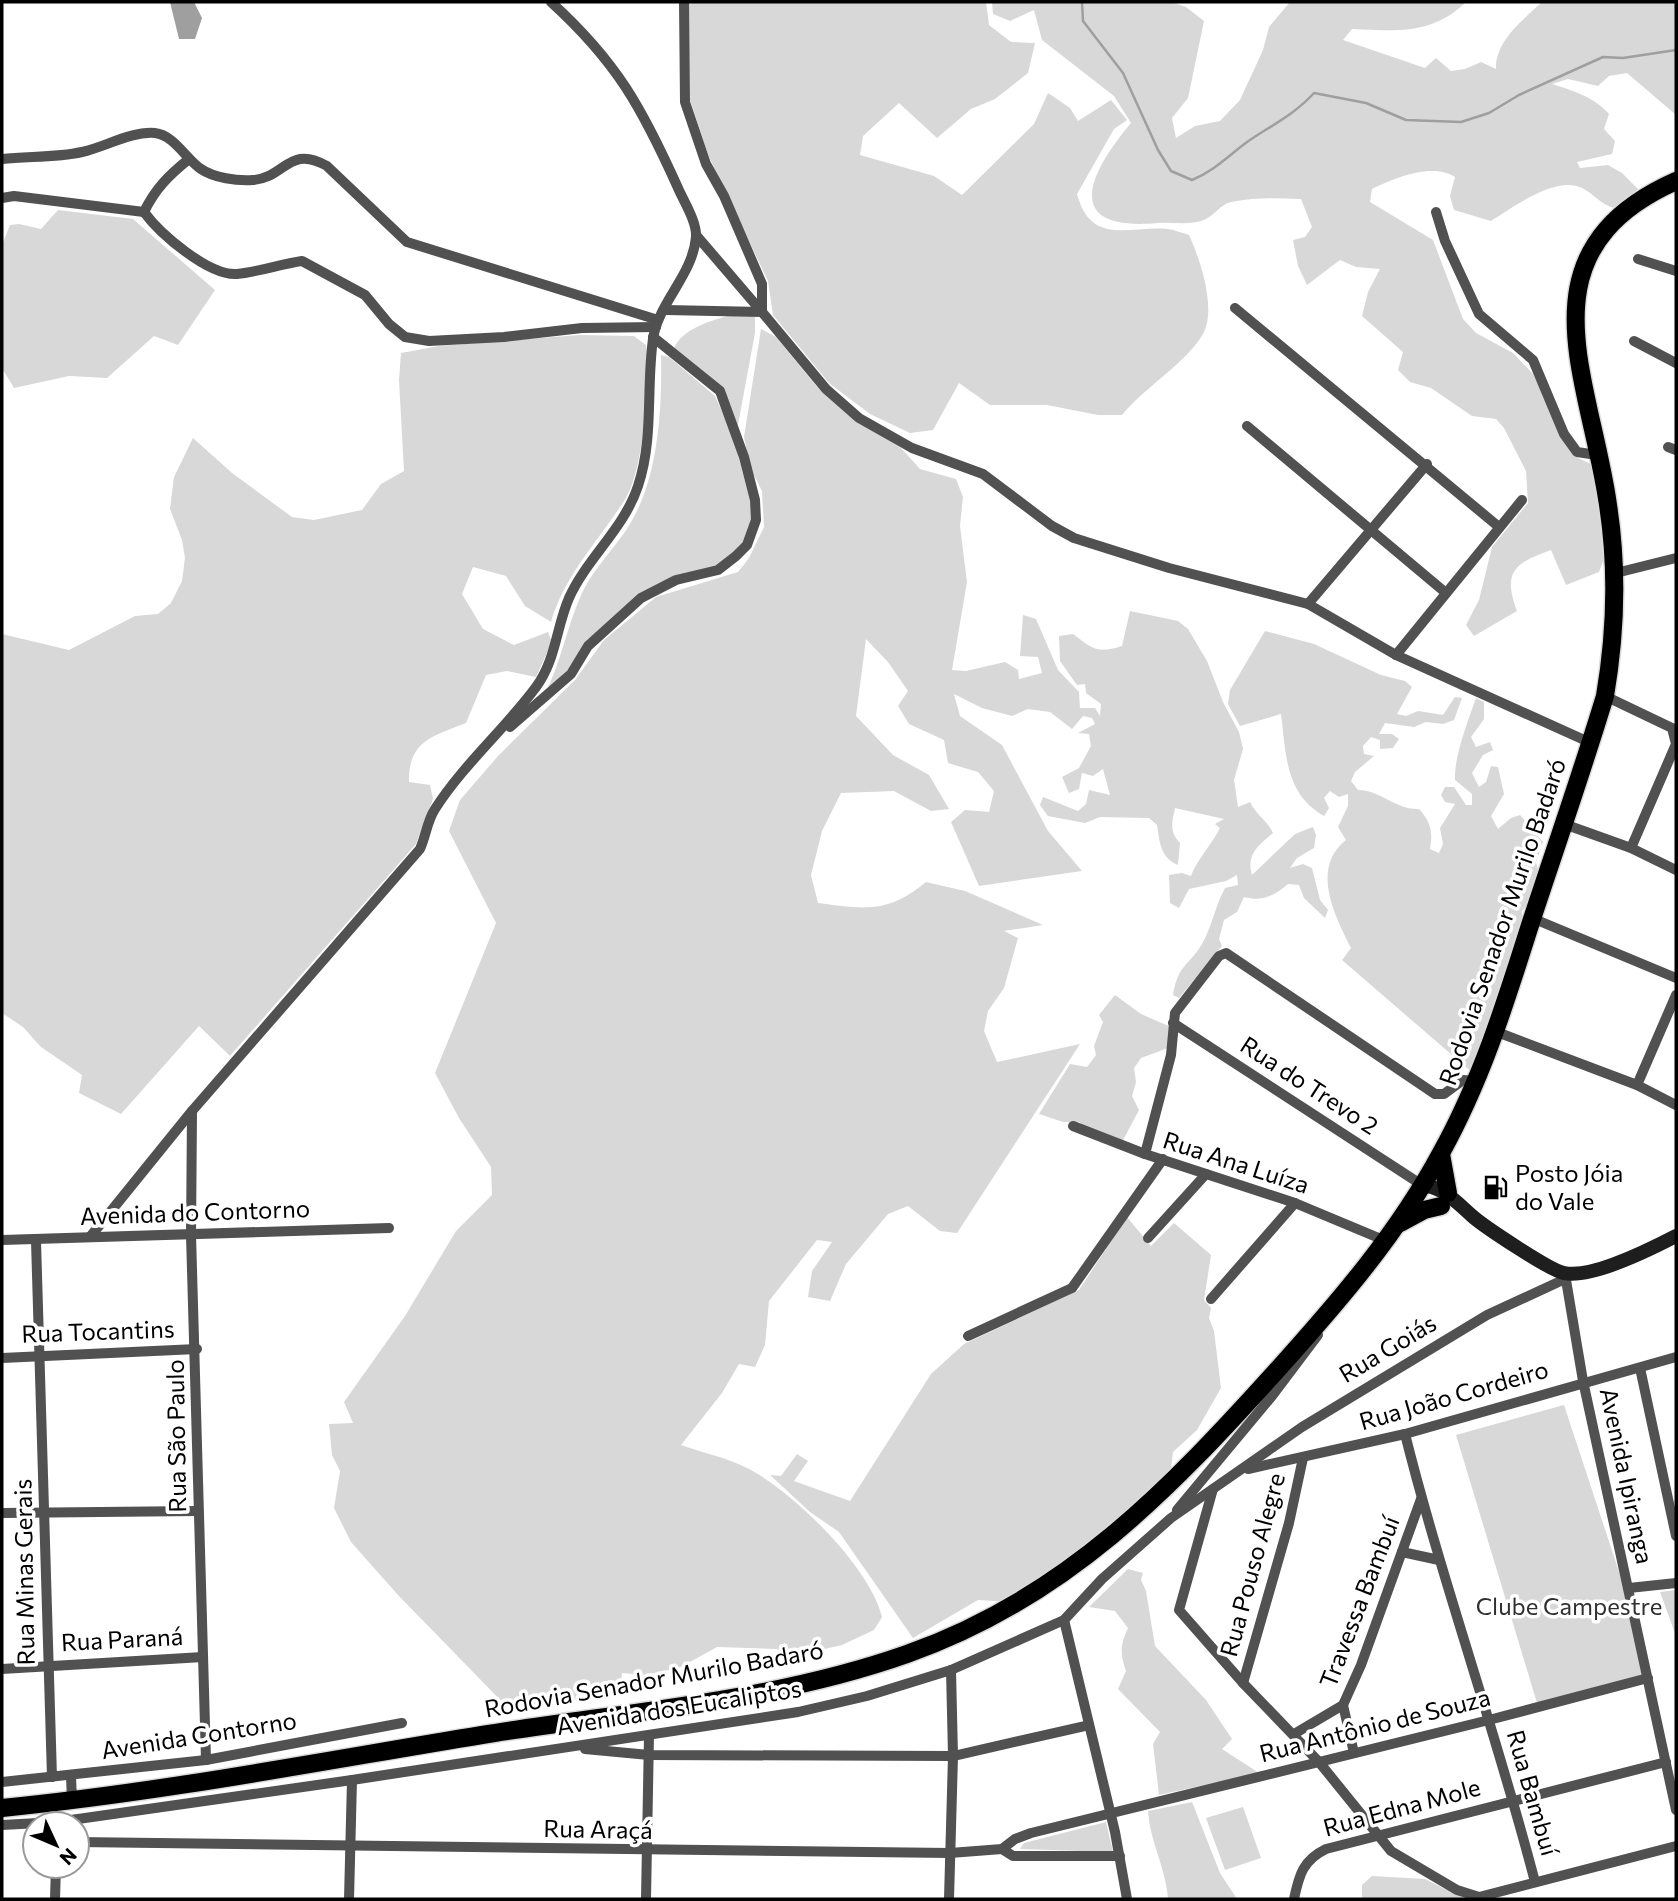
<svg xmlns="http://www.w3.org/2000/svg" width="1678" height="1901" font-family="Commissioner,sans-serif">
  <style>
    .green { fill: #d8d8d8 }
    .water { fill: #9f9f9f }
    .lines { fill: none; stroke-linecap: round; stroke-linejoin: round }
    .stream { stroke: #9f9f9f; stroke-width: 2.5 }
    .primary-casing { stroke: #dbdbdb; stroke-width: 21 }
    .street { stroke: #515151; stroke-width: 10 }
    .secondary { stroke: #1e1e1e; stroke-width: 14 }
    .primary { stroke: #000; stroke-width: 18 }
    .labels { text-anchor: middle; stroke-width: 7; stroke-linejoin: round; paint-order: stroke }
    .street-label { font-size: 24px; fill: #000; stroke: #fff }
    .poi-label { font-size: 24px; fill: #000; stroke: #fff; text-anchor: start }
    .park-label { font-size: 24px; fill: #2f2f2f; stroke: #fff }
  </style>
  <rect width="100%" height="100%" fill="#fff"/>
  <g class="green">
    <path d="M688,2H986L989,25L1011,42L1035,43L1028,73L995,99L971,109L937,138L899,103L863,136L860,155L934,176L962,195L1034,124L1048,93L1070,108L1078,121L1111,100L1127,120L1114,129L1077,194C1091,247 1131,225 1168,229C1175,230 1182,233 1189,235C1200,259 1217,309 1203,334C1186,363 1145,387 1122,415H1098L1047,405H990L959,383L933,430L910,433L870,414L829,383L773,315L768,281L709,157L690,100Z"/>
    <path d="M992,2H1171L1186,7L1204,21L1188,98L1172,118L1176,138L1195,126L1220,121L1240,100L1263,50L1269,27L1290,2H1466C1432,35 1397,31 1352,29L1343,40L1425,68L1436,58L1451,71L1465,69L1481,62L1496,69C1495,41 1523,20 1542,2H1676V115L1627,73L1609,76L1598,86L1568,79L1552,84C1573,91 1593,96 1609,114L1604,129L1615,141L1612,154L1577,162L1580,168L1608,165L1622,173L1638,189L1614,208C1600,204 1594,194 1582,188C1556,175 1512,208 1491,221L1454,210L1450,196L1455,177C1432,162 1394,178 1372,189L1370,202L1433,240L1463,319L1476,333L1513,353L1533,374L1574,456L1593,465L1607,551L1599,572L1566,585L1551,550C1515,563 1502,571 1517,611L1474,636L1466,625L1479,600L1492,547L1528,503L1526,471L1504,428L1496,419L1472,416L1431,388L1410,382L1398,370L1403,352L1362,316L1368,292L1380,269L1356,267L1340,260L1307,285L1298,266L1293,240L1305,237L1312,227L1301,199C1277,198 1255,197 1231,202C1220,204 1213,218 1201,221C1188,225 1171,222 1158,223C1060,232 1089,173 1131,123L1114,96L1042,40L1034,10L1010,21L993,14Z"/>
    <path d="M58,210L133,219L215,290L178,345L154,336L107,378L69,376L14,388L2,368V245L10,225L19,224L41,229Z"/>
    <path d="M740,313L755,316V333L737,430L730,404L673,351C680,327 719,318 740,313Z"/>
    <path d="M761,329L776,337L818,388L847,414L901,448L920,469L956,479L963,497L960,526L967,582L952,670L966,671L1005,662L1018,670L1019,679L1042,673L1038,657L1020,656L1023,615L1036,619L1058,670L1079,692L1080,708H1095L1100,716L1101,704L1086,693L1085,684L1077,685L1060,661L1059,636L1073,634C1093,649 1097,654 1122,646L1130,611L1178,621L1188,629L1207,661L1223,702L1239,732L1243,749L1234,780L1238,807L1250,802C1256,815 1267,820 1273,833C1258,846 1246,854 1252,875L1295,834L1313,827L1316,835L1314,848L1297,858L1290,868L1303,864L1312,868L1320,900L1328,910L1325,918L1304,898L1299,885L1288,884C1274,896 1262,902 1244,897L1237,912L1224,920L1219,939L1222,946L1179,998L1173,995C1178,964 1189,966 1202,944C1212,927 1215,906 1225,888L1238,885L1237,875L1226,881L1189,889L1179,908L1170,903L1169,875L1182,873L1191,876C1196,861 1212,844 1220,828L1215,824L1224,819L1175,808C1172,822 1169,832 1180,843L1178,865C1160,857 1160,843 1157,825L1149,818L1100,817L1085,823L1048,816L1040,805L1043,797L1078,811L1086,804L1089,790L1110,795L1103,769L1093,776L1082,773L1079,789L1069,793L1062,777L1079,768L1091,746L1089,734L1078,733L1095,724L1092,718L1083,716L1072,729L1050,712L1028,709L1012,716L982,708L954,694L960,716L1002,745L1048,831L1082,871L979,886L951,822L965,810L989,812L994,791L978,772L948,763L944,740L909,724L898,706L908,691L888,662L866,639L856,716L893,755L929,775L949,809L931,811L894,791L841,793L822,831L811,875L818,903C865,909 887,914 926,882L965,891L1043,925L1004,931L1018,938L1004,988L988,1011L984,1031L997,1062L1080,1044L957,1233L940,1231L908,1206L888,1214L846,1264L830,1301L808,1297L812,1271L832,1242L817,1240L769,1301L765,1345L755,1367L739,1364L722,1393L681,1445C703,1453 726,1457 747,1468C793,1491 870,1567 882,1617L874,1630L842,1645L803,1654L776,1649L717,1647L681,1667L646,1675L622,1673L620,1693L510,1710L398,1595L351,1542L334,1508L340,1471L332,1455L329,1424L353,1423L344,1402L405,1316L456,1231L492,1195L491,1167L459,1118L435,1073L496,923L449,831L460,800L499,755L575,680L604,640L656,597L738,572L749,558L764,527L762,491L751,469L744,437Z"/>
    <path d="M580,335L634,336L646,345C650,379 644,468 626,498C600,539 565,574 551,622L525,606L506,576L473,567L462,594L483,629L514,645L548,632L552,642L536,677L507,671L486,675L466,723C433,736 408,741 409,782L430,785L433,799L416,844L230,1056L199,1026L121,1114L79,1093L82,1075L41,1047L23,1027L2,1013V634L69,650L135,616L158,614L171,603L182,581L185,558L182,540L170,509L174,477L193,438L232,473L292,517L314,520L362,510L381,484L404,471L399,380L401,353L439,346Z"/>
    <path d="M661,355L669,357L715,396L732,433L751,502L752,520L744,544L716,567L638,596L545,694C561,662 567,626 582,593C596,564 622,542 636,513C659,467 662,405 661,355Z"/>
    <path d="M1265,631L1314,644L1381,675L1405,681L1412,687L1397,714L1406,716L1418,711L1443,715L1455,697L1462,698L1454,720L1443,724L1426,722L1414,727L1385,723L1379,734H1392L1399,739L1393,748L1380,749V740L1371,737L1363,746L1364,754L1374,756L1355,772L1351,781L1358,790C1381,790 1395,810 1419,809C1431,822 1433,832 1430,849L1439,853L1443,844L1440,828L1455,804L1445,802L1441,795L1445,787H1454L1466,805H1472V794L1455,780C1454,756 1468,721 1476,698L1484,702V719L1471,737L1476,747L1490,742L1493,750L1483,755L1472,773L1479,787L1486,782L1491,766L1498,767L1504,794L1491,816L1498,829L1511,818L1520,815L1543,842L1536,862L1540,878L1534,896L1522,911V936L1474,1074L1342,960L1351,948C1335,916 1310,868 1346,840L1338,827L1348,806V794L1339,797L1330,791L1324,798L1329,808L1324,816C1285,794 1286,754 1281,714L1240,726L1228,704L1230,690Z"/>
    <path d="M1115,995L1141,1014L1171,1027L1168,1048L1141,1058L1134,1068L1136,1082L1132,1096L1139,1110L1121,1144L1088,1130L1079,1122H1063L1039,1114L1070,1064L1087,1067L1096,1055L1094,1046L1103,1022L1099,1015Z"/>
    <path d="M1127,1217L1151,1246L1174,1223L1211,1255L1204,1300L1211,1308L1209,1318L1214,1331L1221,1388L1197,1430L1173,1452L1170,1478L1085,1550L1009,1602L978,1600L913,1638L839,1532L810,1512L770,1475L781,1476L797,1454L808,1461L794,1481L850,1501L931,1374L964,1344L1079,1290Z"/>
    <path d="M1564,1405L1627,1596L1642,1676L1537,1703L1456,1435Z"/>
    <path d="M1128,1569L1143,1573L1141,1580L1146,1591L1155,1646L1206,1700L1232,1739L1222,1749L1259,1773L1159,1795L1153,1744L1160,1732L1118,1689L1126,1671C1120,1654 1120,1645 1128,1628L1115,1611L1089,1607Z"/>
    <path d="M1676,1590V1636L1660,1592Z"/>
    <path d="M1192,1802L1220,1873L1237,1899H1168C1166,1868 1150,1842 1148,1811Z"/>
    <path d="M1243,1807L1261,1858L1225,1870L1206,1818Z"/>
    <path d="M1106,1822L1113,1852L1020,1849L1024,1843Z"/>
    <path d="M1372,1876L1425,1879L1465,1899H1362V1885Z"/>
  </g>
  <path class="water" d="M170,2H194L202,18L195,39H179Z"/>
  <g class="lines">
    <path class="stream" d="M1082,2L1083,21L1123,73L1158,150L1171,171L1192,180C1214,171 1228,156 1247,142C1270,126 1294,115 1314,93L1366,103L1406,120L1461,122L1489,113L1519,95L1603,57L1623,58L1676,50"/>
    <defs>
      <g id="primary">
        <path d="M1441,1154L1448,1193"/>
        <path d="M1400,1223L1424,1210L1441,1206"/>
        <path d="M2,1808C163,1792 323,1761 482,1735C623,1712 771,1702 907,1654C1066,1598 1169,1490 1279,1368C1340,1300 1398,1233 1441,1153C1482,1079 1506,1001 1531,922C1556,846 1582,772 1605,696C1616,631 1618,570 1608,505C1590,377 1517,252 1676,181"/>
      </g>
    </defs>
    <use href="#primary" class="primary-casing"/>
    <g class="street">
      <path d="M684,2L685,102L706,164L724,196L762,284V312"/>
      <path d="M2,159C29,156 55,158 82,152C105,147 131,131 155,133C174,135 186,159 201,169C214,178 237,181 253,180C285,178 289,144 327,166L407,242L658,320"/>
      <path d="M189,159C169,175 155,189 144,212C160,234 209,276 237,274C258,272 281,264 302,261L365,295L389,324L405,337L429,341L504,337L582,328L656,327"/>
      <path d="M2,198L14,196L144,212"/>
      <path d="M1436,212L1445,241L1479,314L1533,360L1564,434L1577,452L1597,455"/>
      <path d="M696,235L762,312"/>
      <path d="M1638,259L1676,271"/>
      <path d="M1235,308L1499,527"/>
      <path d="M666,310L762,312L826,389L859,418L912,448L983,474L1052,526L1074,538L1169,568L1308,604L1396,655L1591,743"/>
      <path d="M1634,341L1676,363"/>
      <path d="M1247,426L1446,593"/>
      <path d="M1668,447L1676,450"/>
      <path d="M1616,573L1676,558"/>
      <path d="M1308,604L1427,464"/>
      <path d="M1396,655L1522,500"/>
      <path d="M1605,696L1672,728L1676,744L1631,848"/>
      <path d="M510,727L571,674L588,646L641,598L676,580L718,570L736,556L747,545L756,520L755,500L744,457L720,391L653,337"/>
      <path d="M1564,824L1631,848L1676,870"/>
      <path d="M1532,918L1676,978"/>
      <path d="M1173,1023L1422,1185"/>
      <path d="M1497,1032L1637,1085L1676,1105"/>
      <path d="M1637,1085L1676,995"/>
      <path d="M192,1111L191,1235L206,1760"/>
      <path d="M1073,1126L1145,1154L1295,1203L1386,1241"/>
      <path d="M1145,1154L1171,1055L1175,1013L1219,956L1226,953L1435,1094H1444L1463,1080L1477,1081"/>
      <path d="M90,1237L192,1111L420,849C426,836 427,821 435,809C463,765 505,729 536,687C556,660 556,628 569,598C587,558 624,529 638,486C654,438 646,388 653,339C658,303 693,275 696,237C697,222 684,202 678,188C642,108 617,62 551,2"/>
      <path d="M1148,1238L1206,1174"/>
      <path d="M2,1240L389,1228"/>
      <path d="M36,1241L52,1777"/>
      <path d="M1565,1274L1583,1381L1676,1810"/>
      <path d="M1211,1299L1295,1203"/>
      <path d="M968,1336L1072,1288L1163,1159"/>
      <path d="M2,1358L197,1349"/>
      <path d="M1640,1368L1676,1536"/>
      <path d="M1405,1434C1443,1585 1496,1731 1535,1882"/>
      <path d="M1248,1469L1405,1434L1676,1357"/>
      <path d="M1213,1489L1179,1610L1243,1683L1319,1762L1391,1851L1457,1890L1479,1897L1676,1846"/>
      <path d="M1177,1510L1272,1396L1318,1335"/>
      <path d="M2,1513L198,1511"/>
      <path d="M1402,1552L1439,1560"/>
      <path d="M1629,1588L1676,1583"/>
      <path d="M1064,1620L1115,1832L1127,1899"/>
      <path d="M2,1669L203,1657"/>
      <path d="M1243,1683L1289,1523L1303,1458"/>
      <path d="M1343,1705L1354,1753"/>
      <path d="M1294,1734L1343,1705L1361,1665L1421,1499"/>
      <path d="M585,1749L649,1755L953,1756L1089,1725"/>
      <path d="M71,1776L72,1801"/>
      <path d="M2,1782L206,1760L402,1723"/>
      <path d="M2,1825L57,1822L352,1780L798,1712L867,1696L951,1670L1064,1620L1102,1579L1171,1518L1302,1427L1487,1315L1565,1279"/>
      <path d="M77,1842L950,1853L1002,1849L1015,1839L1031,1833L1489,1720L1648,1678"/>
      <path d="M1002,1849L1013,1856H1120"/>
      <path d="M55,1899L56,1866"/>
      <path d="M349,1899L352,1780"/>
      <path d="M646,1899L649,1735"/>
      <path d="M949,1899L953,1756L951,1670"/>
      <path d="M1294,1899C1299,1875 1303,1860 1326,1849L1666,1762"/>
    </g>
    <path class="secondary" d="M1422,1185C1445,1188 1455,1201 1471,1215C1483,1226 1551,1271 1564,1273C1591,1279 1651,1249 1676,1236"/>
    <use href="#primary" class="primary"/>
  </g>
  <defs>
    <symbol id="fuel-bare" viewBox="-9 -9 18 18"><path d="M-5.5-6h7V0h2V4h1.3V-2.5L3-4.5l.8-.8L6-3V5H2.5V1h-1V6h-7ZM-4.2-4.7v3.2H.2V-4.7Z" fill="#000" stroke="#fff" stroke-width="2.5" paint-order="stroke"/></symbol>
  </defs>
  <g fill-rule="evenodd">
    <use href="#fuel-bare" x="1478" y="1170" width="35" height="35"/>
  </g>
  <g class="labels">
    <g class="street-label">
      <text transform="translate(1503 922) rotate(-71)" y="8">Rodovia Senador Murilo Badaró</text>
      <text transform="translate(1309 1086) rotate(33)" y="8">Rua do Trevo 2</text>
      <text transform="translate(1236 1163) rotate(18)" y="8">Rua Ana Luíza</text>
      <text transform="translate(195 1213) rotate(-2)" y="8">Avenida do Contorno</text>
      <text transform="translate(98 1332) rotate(-2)" y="8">Rua Tocantins</text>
      <text transform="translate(1388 1349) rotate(-31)" y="8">Rua Goiás</text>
      <text transform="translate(1454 1396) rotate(-16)" y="8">Rua João Cordeiro</text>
      <text transform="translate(177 1436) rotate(-91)" y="8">Rua São Paulo</text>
      <text transform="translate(1626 1476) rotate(78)" y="8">Avenida Ipiranga</text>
      <text transform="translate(1253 1565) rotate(-75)" y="8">Rua Pouso Alegre</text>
      <text transform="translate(25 1572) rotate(-91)" y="8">Rua Minas Gerais</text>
      <text transform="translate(1360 1602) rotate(-69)" y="8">Travessa Bambuí</text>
      <text transform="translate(122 1640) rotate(-3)" y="8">Rua Paraná</text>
      <text transform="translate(654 1680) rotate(-10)" y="8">Rodovia Senador Murilo Badaró</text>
      <text transform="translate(679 1708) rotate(-9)" y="8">Avenida dos Eucaliptos</text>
      <text transform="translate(1375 1726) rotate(-14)" y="8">Rua Antônio de Souza</text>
      <text transform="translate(199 1736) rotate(-9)" y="8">Avenida Contorno</text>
      <text transform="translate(1532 1793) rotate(74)" y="8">Rua Bambuí</text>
      <text transform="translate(1402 1808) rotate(-15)" y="8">Rua Edna Mole</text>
      <text transform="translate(598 1830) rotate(1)" y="8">Rua Araçá</text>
    </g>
    <g class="poi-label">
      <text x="1515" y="1182">Posto Jóia<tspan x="1515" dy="28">do Vale</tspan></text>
    </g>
    <g class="park-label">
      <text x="1569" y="1615">Clube Campestre</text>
    </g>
  </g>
  <rect width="1678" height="1901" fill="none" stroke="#000000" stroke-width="7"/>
  <g transform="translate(56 1845) rotate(134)"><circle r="33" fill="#ffffff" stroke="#999999" stroke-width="2"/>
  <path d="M0-5L12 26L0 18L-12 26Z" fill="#000000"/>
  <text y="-10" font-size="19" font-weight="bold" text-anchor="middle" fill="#000000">N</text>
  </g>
</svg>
